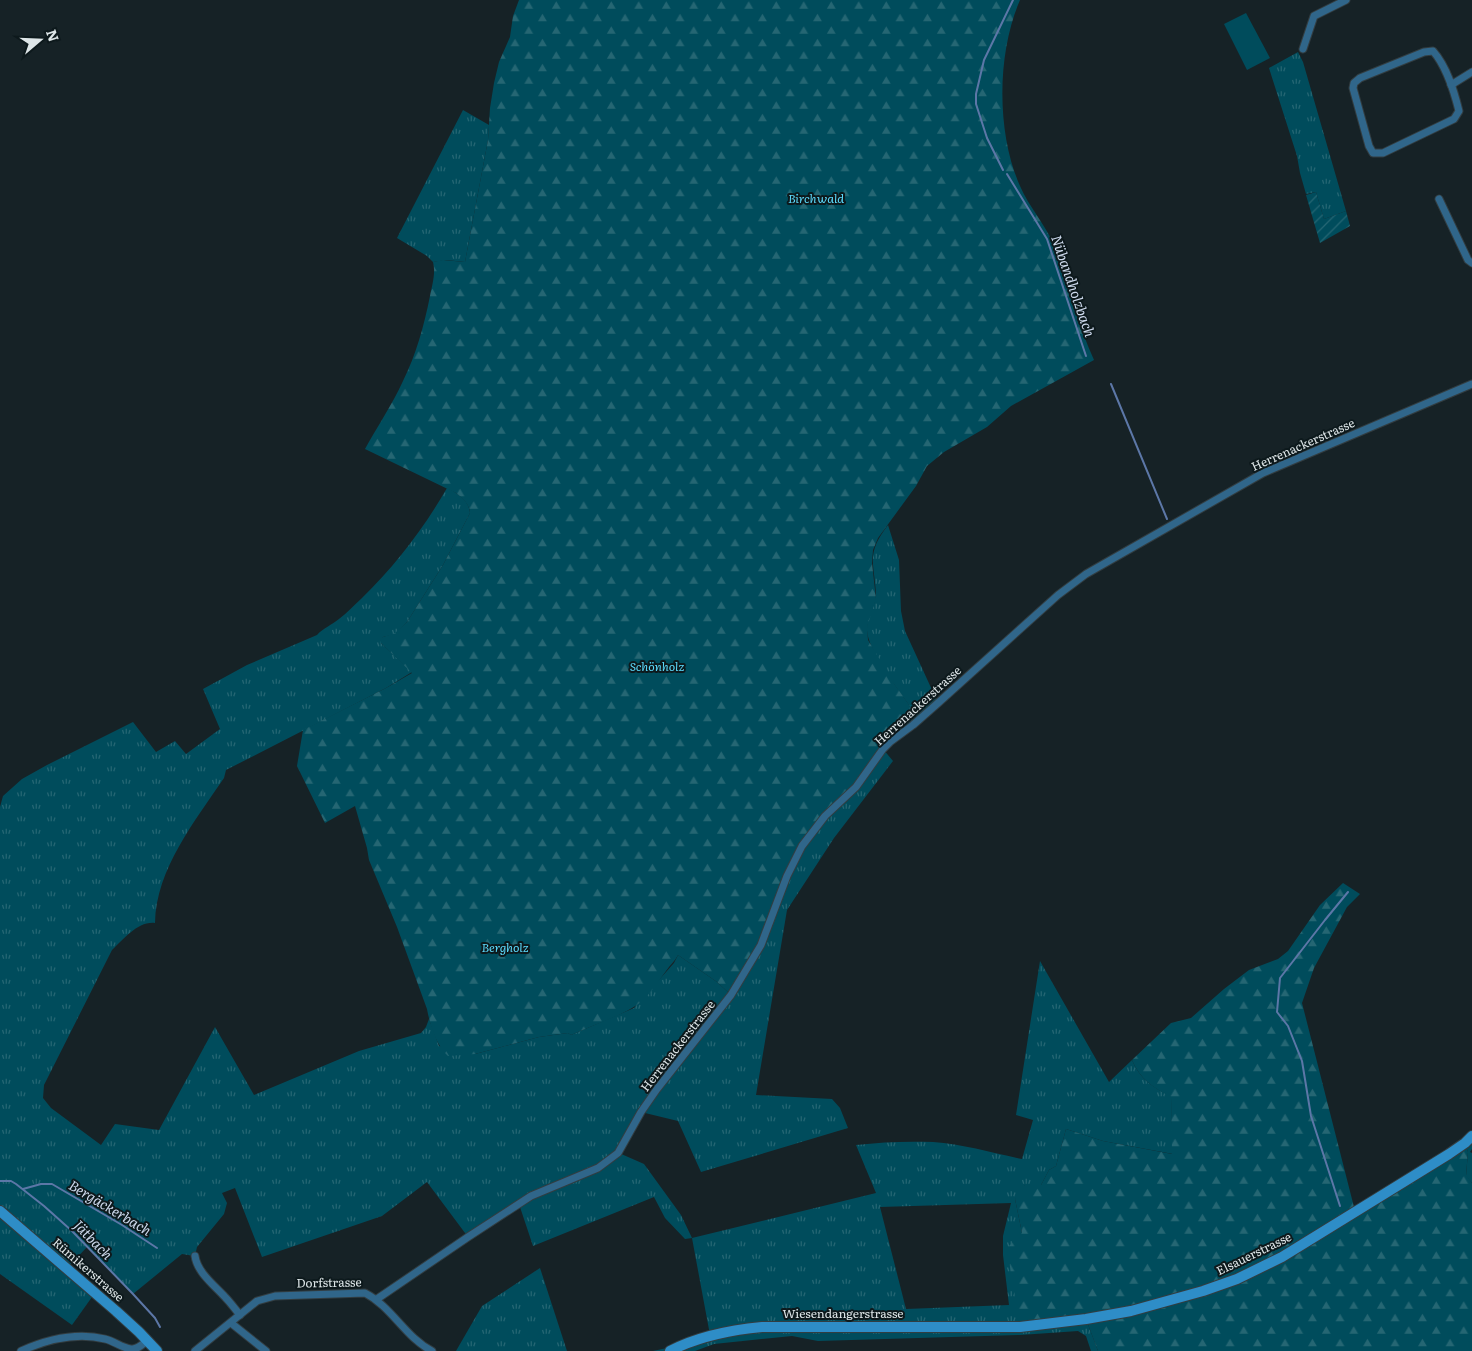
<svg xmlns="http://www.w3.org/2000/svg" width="1472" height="1351" font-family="Literata,serif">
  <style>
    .grass { fill: url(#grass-tufts); fill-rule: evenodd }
    .forest { fill: url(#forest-firs) }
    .park { fill: #004c5c }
    .garden { fill: url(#garden-furrows) }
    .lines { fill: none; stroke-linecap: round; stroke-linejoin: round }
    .stream { stroke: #5c77a7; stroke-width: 2 }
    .street-casing { stroke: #323d41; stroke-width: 9 }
    .secondary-casing { stroke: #323d41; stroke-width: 12 }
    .street { stroke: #30668a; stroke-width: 7 }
    .secondary { stroke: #2e8dc7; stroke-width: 10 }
    .labels { text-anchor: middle; stroke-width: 4; stroke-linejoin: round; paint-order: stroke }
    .park-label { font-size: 12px; font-style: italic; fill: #5cdafc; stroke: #0d191c }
    .street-label { font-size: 12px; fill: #dee6e8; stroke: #0d191c }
    .water-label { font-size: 14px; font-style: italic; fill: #cdd9ec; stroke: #0d191c }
  </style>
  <defs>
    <pattern id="grass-tufts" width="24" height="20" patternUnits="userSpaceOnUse" patternTransform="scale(1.25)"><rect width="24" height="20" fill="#004c5c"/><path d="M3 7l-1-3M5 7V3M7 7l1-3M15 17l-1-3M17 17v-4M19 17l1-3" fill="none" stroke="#256673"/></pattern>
    <pattern id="forest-firs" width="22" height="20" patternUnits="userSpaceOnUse" patternTransform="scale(1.25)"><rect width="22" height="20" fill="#004c5c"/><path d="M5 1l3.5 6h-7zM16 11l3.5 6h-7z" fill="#256673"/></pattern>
    <pattern id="garden-furrows" width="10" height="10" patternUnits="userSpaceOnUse" patternTransform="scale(1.25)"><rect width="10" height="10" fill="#004c5c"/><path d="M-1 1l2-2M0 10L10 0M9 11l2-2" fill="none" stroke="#256673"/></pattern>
  </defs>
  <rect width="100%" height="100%" fill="#162226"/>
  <g class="grass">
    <path d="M1298,52L1303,62L1346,211L1324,219L1316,192L1306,194L1300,173L1297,156L1269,68Z"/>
    <path d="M463,110L489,125L488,140L465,262L446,260L433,262L427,256L397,238Z"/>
    <path d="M447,488C457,493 469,500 470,513L443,565L407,622L395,634L383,637L381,643L412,672L386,688L226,770L224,778C195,821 156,869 155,923C138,921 124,939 112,950L44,1085L43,1098L51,1108L101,1145L115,1124L159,1130L215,1027L254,1095L359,1051L421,1033L426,1027L429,1019L439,1046L475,1054L539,1037L568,1033L571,1035L634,1008L674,963L678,955L717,982L731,995L802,846L883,749L893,761L834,838L787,910L756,1095L832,1099L840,1108L848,1128L701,1172L678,1121L641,1112L619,1153L644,1164L681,1215L692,1238L876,1193L856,1145C881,1142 908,1141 933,1142C963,1144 993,1153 1022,1159L1033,1120L1016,1115L1040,961L1109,1082L1132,1060C1140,1079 1153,1088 1171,1096L1173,1154L1103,1141L1066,1129L1056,1166L1049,1170L1041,1185H1025L1015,1199L1022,1233L1086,1319L1098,1351H1091L1086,1336L1078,1331L1020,1335L818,1341L792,1336L714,1344L695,1351H653L681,1345L710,1335L692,1238L685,1239L665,1218L654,1197L533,1246L519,1204L468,1237L427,1182L382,1216L262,1257L235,1188L222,1193L227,1203L224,1214L197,1247L195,1256L182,1254L133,1294L87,1247L69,1266L13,1217L7,1209L0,1205V807L3,796L22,779L47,765L133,722L156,752L175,741L186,754L220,729L203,689L247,665L317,635C323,628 332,625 339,619C347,613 354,605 362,598C395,566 424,528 447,488ZM1011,1203L1003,1236V1255L1009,1305L906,1309L880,1207Z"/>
    <path d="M888,525L899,560L901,611L905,631L938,703L919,719C906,700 867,651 867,630C866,618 876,606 876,593C874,561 866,554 888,525Z"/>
    <path d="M1472,1133V1149L1470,1152L1472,1153V1183L1466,1176L1468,1152L1465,1143Z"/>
    <path d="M0,1218L92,1297L72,1325L0,1274Z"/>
    <path d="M540,1268L567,1351H456L482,1306Z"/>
  </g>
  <g class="forest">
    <path d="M519,0H1020C997,53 996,132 1020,186C1029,207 1045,224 1054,245C1068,283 1077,323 1094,360L1011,406L987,427L944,452L927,466L916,486L878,538L873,550L872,563L876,599L867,627L868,640L895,685L919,719L890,742L856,787L825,816L802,846L761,945L731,995L717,982L678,955C675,961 670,965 666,971C656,984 647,1000 632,1008C613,1019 591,1026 571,1035L568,1033L539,1037L475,1054L448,1056C436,1045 430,1025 427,1009L397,927L369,860L367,848L355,806L325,823L297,766L303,730L386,688L412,673L381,643L380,640L383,637L395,633L407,622L443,565L470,513C470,505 462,497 456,493L365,449C377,427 392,405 403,381C416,355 424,326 430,296C432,286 436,273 433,262L443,260L465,262L488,140L490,108L494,83L499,62L510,37L513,16Z"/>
    <path d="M1343,883L1360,894L1347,907L1314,968L1302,1003L1355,1211L1465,1143L1468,1152L1466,1175L1472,1183V1351H1098L1086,1319L1020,1327L1007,1248L1022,1233L1015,1199L1017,1189L1025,1185H1041L1049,1170L1056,1166L1066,1129L1103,1141L1172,1154L1171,1097C1153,1088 1140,1079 1132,1060L1171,1023L1191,1018L1224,989L1249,970L1278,959L1288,951L1320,905Z"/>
  </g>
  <path class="park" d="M1246,13L1270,58L1247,70L1224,24Z"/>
  <path class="garden" d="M1316,192L1324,219L1346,211L1350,226L1320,243L1306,195Z"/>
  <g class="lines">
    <g class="stream">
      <path d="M1003,170L987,138L976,104V94L984,60L1013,0"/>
      <path d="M1007,174L1047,239L1086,356"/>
      <path d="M1111,384L1167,519"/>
      <path d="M0,1181H11L16,1184L44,1206L72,1231L133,1294L155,1318L160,1327"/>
      <path d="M23,1189L41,1184H52L122,1225L157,1248"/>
      <path d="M1340,1206L1311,1116L1302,1061L1288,1026L1277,1012L1280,978L1325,920L1348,892"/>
    </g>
    <defs>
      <g id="street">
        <path d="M1303,49L1314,16L1346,0"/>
        <path d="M1433,51C1447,67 1454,91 1459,111L1454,119L1383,153H1373L1369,146L1353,88L1354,83L1360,78L1424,52Z"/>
        <path d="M1451,85L1472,72"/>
        <path d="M1439,199L1468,260L1472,263"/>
        <path d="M195,1256C197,1272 214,1285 225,1297C230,1302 235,1309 240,1315"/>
        <path d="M377,1299L468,1237L531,1196L598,1168L618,1153L641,1112L657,1089L731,995L761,945L787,876L802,846L825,816L856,787L883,749L890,742L913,725L938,703L1058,595L1086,574L1263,473L1472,384"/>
        <path d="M231,1323L266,1351"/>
        <path d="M21,1351C48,1339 76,1332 105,1339C114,1341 122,1348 131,1349C137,1350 143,1344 148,1340"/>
        <path d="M195,1351L257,1301L275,1296L365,1293C392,1307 405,1337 432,1351"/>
      </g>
      <g id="secondary">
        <path d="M0,1211L116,1311L139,1332L157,1351"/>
        <path d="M670,1351C699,1336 730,1330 762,1327H1020L1086,1319L1131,1311L1203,1291L1237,1279L1282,1257L1449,1154L1465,1143L1472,1136"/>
      </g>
    </defs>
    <use href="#street" class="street-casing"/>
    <use href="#secondary" class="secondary-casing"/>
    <use href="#street" class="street"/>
    <use href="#secondary" class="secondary"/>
  </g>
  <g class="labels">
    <g class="park-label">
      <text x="816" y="203">Birchwald</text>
      <text x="657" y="671">Schönholz</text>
      <text x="505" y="952">Bergholz</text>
    </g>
    <g class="street-label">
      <text transform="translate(1303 445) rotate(-24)" y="4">Herrenackerstrasse</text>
      <text transform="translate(918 706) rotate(-42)" y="4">Herrenackerstrasse</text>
      <text transform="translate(678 1046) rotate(-52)" y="4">Herrenackerstrasse</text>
      <text transform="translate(1254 1254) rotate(-26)" y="4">Elsauerstrasse</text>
      <text transform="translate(88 1270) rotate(41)" y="4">Rümikerstrasse</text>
      <text transform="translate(329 1283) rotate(-1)" y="4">Dorfstrasse</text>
      <text x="843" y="1318">Wiesendangerstrasse</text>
    </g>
    <g class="water-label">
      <text transform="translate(1073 286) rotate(71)" y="5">Nübandholzbach</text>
      <text transform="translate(110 1208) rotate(31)" y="5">Bergäckerbach</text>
      <text transform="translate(93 1240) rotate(46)" y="5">Jätbach</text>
    </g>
  </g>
  <g transform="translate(40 40) rotate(71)" stroke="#0d191c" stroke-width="4" paint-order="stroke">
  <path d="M0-4L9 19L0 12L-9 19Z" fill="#dee6e8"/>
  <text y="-8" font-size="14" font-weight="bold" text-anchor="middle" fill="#dee6e8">N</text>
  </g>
</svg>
